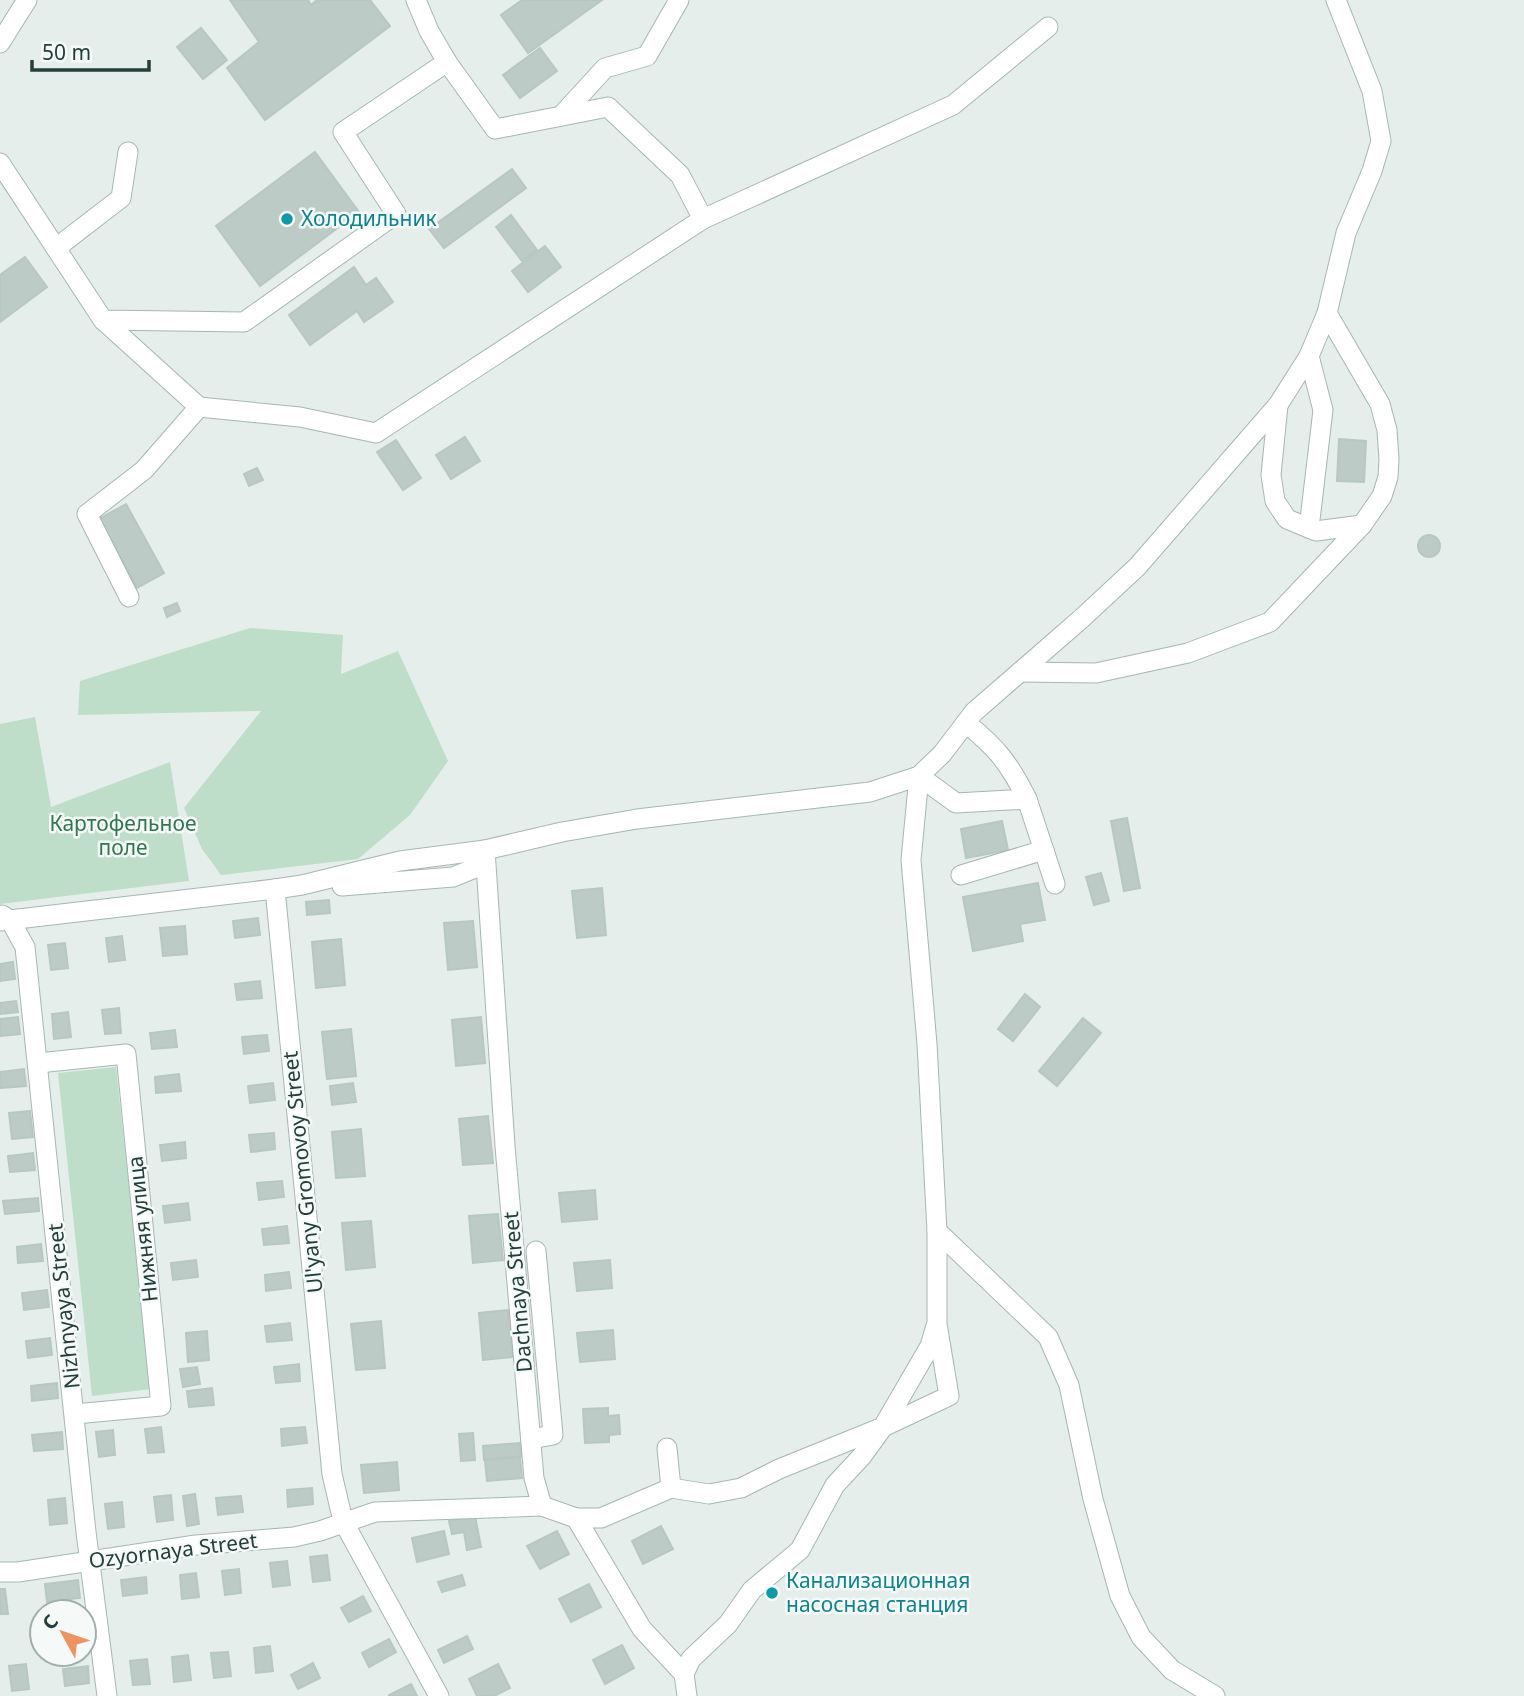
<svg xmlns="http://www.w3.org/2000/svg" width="1524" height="1696" font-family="'Noto Sans',sans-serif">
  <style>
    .green { fill: #bedeca }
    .building { fill: #bdcbc7; stroke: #b7c7c2; stroke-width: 2 }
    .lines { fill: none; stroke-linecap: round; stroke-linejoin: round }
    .minor-casing { stroke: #a7b6b3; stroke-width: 21 }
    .minor { stroke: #fff; stroke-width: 19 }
    .culture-dot { fill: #0f9aa8; stroke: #f5faf8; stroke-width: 2.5 }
    .labels { text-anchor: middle; stroke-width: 5; stroke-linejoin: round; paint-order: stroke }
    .culture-label { font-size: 21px; fill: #0d838f; stroke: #f5faf8; text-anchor: start }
    .park-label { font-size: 21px; fill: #2f7651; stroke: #f5faf8 }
    .street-label { font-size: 21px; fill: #243f3b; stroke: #f5faf8 }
  </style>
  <rect width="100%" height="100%" fill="#e5eeeb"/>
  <g class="green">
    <path d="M250,628L343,635L341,674L398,651L448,761L410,815L358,859L221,875L202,849L184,808L261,711L78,715L80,681Z"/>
    <path d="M35,717L51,807L170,762L189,881L0,904V724Z"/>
    <path d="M116,1067L151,1389L92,1396L58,1073Z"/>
  </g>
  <g class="building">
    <path d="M230,0H308L311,5L317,0H370L390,26L265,120L227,68L259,42Z"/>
    <path d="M522,0H602L528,53L501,15Z"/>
    <path d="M201,28L227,60L203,79L177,47Z"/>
    <path d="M540,48L557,71L520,98L503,75Z"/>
    <path d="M315,152L359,212L260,286L216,226Z"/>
    <path d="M512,169L526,188L444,248L429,229Z"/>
    <path d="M511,215L537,250L522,261L496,227Z"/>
    <path d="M545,246L561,267L528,292L512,271Z"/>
    <path d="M25,257L47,287L0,322V275Z"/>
    <path d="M354,267L366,285L376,278L393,302L364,322L357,311L310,345L289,315Z"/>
    <path d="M465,437L480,461L451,479L436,455Z"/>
    <path d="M1339,439L1366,441L1364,482L1337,481Z"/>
    <path d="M396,440L421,478L403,490L377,452Z"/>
    <path d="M257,468L263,480L249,486L244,474Z"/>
    <path d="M126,504L164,573L137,588L99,519Z"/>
    <circle cx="1429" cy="546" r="11"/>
    <path d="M177,603L180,611L167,617L164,608Z"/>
    <path d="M1127,818L1140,888L1124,891L1111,821Z"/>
    <path d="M1002,821L1008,850L966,858L961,829Z"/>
    <path d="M1101,873L1109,901L1094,905L1086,877Z"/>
    <path d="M1038,883L1045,920L1020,924L1023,941L973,951L963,897Z"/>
    <path d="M602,888L606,935L577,938L572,891Z"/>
    <path d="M329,900L330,913L307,915L306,902Z"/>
    <path d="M258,918L260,935L235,938L233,921Z"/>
    <path d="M473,921L477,967L448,970L444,923Z"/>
    <path d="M185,926L187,954L163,956L160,928Z"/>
    <path d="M122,936L125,960L109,962L106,938Z"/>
    <path d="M341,939L345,985L316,988L312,942Z"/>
    <path d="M65,943L68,968L51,970L48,945Z"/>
    <path d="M13,962L15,979L0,981V964Z"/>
    <path d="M260,981L262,998L237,1000L235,984Z"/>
    <path d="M1025,994L1040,1007L1013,1041L998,1029Z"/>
    <path d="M16,1001L18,1012L0,1014V1003Z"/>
    <path d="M119,1008L121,1033L105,1034L102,1010Z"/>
    <path d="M68,1012L71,1037L54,1039L52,1014Z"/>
    <path d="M18,1017L20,1034L0,1036V1019Z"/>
    <path d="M481,1017L485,1063L456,1066L452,1020Z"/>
    <path d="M1083,1018L1101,1033L1057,1086L1039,1071Z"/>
    <path d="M351,1029L356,1076L327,1079L322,1032Z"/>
    <path d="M175,1030L177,1047L152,1049L150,1033Z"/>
    <path d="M267,1035L269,1051L244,1054L242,1037Z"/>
    <path d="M24,1069L26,1086L1,1088L0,1072Z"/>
    <path d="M179,1074L181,1091L156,1093L155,1077Z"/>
    <path d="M273,1083L275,1100L250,1103L248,1086Z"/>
    <path d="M353,1083L356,1102L332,1105L330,1086Z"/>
    <path d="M30,1111L33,1137L12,1139L9,1113Z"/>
    <path d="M488,1116L493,1163L463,1165L459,1119Z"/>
    <path d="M361,1129L365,1176L336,1178L332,1132Z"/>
    <path d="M274,1133L275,1149L251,1152L249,1135Z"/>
    <path d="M185,1142L186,1158L162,1161L160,1145Z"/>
    <path d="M33,1153L35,1170L10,1172L8,1156Z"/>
    <path d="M282,1181L284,1197L259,1200L257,1183Z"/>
    <path d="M595,1190L597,1219L562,1222L559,1193Z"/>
    <path d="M38,1198L39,1211L5,1214L3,1201Z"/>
    <path d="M188,1203L190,1220L165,1223L163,1206Z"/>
    <path d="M498,1214L503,1260L473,1263L469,1216Z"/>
    <path d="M371,1221L375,1267L346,1270L342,1223Z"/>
    <path d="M287,1226L289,1243L264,1245L262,1229Z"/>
    <path d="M41,1244L43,1261L18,1263L17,1247Z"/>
    <path d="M196,1260L198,1277L173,1280L171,1263Z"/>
    <path d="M610,1260L612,1288L577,1291L574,1263Z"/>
    <path d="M289,1272L291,1288L266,1291L265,1275Z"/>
    <path d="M47,1290L49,1307L24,1310L22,1293Z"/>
    <path d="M508,1310L513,1357L483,1360L479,1313Z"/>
    <path d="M381,1321L385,1368L356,1370L351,1324Z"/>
    <path d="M290,1323L292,1340L267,1342L265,1326Z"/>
    <path d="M613,1330L615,1359L580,1362L577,1333Z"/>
    <path d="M207,1331L209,1360L188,1362L186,1333Z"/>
    <path d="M50,1338L52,1355L28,1358L26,1341Z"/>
    <path d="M299,1364L300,1381L276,1383L274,1367Z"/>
    <path d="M197,1367L200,1384L183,1387L180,1369Z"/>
    <path d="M57,1383L58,1398L32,1401L31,1386Z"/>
    <path d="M212,1388L214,1405L189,1407L187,1391Z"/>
    <path d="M608,1408V1416L619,1415L620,1434L609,1435V1442L585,1443L583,1409Z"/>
    <path d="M161,1427L164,1452L148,1453L145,1429Z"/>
    <path d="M305,1427L307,1443L282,1446L281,1429Z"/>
    <path d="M113,1430L115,1455L99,1457L96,1432Z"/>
    <path d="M62,1432L63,1449L34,1451L32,1435Z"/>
    <path d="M473,1433L475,1460L461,1461L459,1434Z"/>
    <path d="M520,1443L521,1456L484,1460L483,1446Z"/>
    <path d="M520,1457L522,1478L487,1481L485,1460Z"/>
    <path d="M397,1462L399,1490L364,1493L361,1465Z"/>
    <path d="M312,1488L313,1504L288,1507L287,1490Z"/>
    <path d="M195,1494L199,1524L187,1526L183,1496Z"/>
    <path d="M171,1495L173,1520L157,1522L154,1497Z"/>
    <path d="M241,1496L243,1512L218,1515L216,1498Z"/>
    <path d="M65,1498L67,1523L50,1525L48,1500Z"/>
    <path d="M122,1502L124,1527L108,1529L105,1504Z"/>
    <path d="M475,1516L481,1547L467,1550L464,1532L452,1534L449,1521Z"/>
    <path d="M661,1526L673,1549L643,1564L632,1541Z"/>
    <path d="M444,1531L449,1554L417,1562L412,1538Z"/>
    <path d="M557,1531L569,1554L540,1569L527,1546Z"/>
    <path d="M327,1555L330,1580L313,1582L310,1557Z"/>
    <path d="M287,1561L290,1585L273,1587L270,1563Z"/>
    <path d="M239,1569L241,1593L225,1595L222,1571Z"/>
    <path d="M196,1573L199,1597L182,1599L180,1575Z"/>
    <path d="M462,1575L465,1585L442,1592L438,1582Z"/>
    <path d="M146,1577L147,1593L123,1596L121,1580Z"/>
    <path d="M78,1580L80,1598L47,1602L45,1584Z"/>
    <path d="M589,1584L601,1607L571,1622L559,1599Z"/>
    <path d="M0,1589H5L8,1614H0Z"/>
    <path d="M363,1596L371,1611L349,1622L341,1608Z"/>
    <path d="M467,1636L473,1649L444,1663L438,1650Z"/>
    <path d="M389,1639L396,1652L369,1667L362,1653Z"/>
    <path d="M622,1645L634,1668L605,1684L593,1660Z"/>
    <path d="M270,1646L273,1671L256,1673L254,1648Z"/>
    <path d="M228,1652L231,1676L214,1678L211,1653Z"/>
    <path d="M188,1655L191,1680L174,1682L172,1657Z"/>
    <path d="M147,1659L150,1684L133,1685L130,1661Z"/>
    <path d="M313,1663L320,1678L298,1689L291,1675Z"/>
    <path d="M26,1664L29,1689L12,1691L9,1666Z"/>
    <path d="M498,1664L510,1688L494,1696H477L469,1679Z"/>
    <path d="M88,1666L89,1683L65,1686L63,1669Z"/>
    <path d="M411,1684L417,1696H389V1695Z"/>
  </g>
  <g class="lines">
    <defs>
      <g id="minor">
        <path d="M0,43L27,0"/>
        <path d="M447,62L495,129L608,107L680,175L703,219"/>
        <path d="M561,116L605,68L647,56L679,0"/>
        <path d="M0,163L103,320L244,322L396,214L343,132L447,62L429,31L416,0"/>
        <path d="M56,248L121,198L128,152"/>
        <path d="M103,320L199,407L144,470L87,514L129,597"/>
        <path d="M1309,356L1323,410L1309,528"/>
        <path d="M1278,405L1271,475L1275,501L1287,519L1316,531L1362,525"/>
        <path d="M199,407L300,417L376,433L703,219L953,105L1048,27"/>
        <path d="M1020,672L1096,673L1188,653L1270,622L1362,525L1382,496L1388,477L1389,459L1387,430L1380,404L1327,313"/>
        <path d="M966,723C997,748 1009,763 1027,799"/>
        <path d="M919,776L956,803L1027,799L1055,884"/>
        <path d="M485,850L505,1146L534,1478L542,1506L576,1518L642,1629L684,1674"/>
        <path d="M961,875L1044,850"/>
        <path d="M342,886L453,877L485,864"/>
        <path d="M275,889L302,885L400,861L485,850L562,832L637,819L870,792L919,776L942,754L974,712L1081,619L1137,567L1278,405L1309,356L1327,313L1346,233L1372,171L1381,141L1372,91L1336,0"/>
        <path d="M2,915L10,920L25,947L86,1532L107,1696"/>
        <path d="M0,921L275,889L332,1474L343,1521L439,1696"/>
        <path d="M38,1063L126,1054L161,1406L75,1414"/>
        <path d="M937,1231L1048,1337L1069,1385L1093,1499L1120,1596L1141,1637L1172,1670L1215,1696"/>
        <path d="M531,1439L553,1435L536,1251"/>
        <path d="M667,1448L671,1488"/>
        <path d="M576,1518H601L671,1488L709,1494L741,1488L779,1469L883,1427L949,1396L937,1324V1231L927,1044L911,860L919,776"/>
        <path d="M0,1572H18L196,1545L294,1537L320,1531L375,1512L542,1506"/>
        <path d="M687,1696L684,1674L691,1659L728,1624L752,1590L800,1550L835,1485L862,1456L883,1427L930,1346L936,1326"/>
      </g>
    </defs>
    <use href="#minor" class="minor-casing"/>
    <use href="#minor" class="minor"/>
  </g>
  <g class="culture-dot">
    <circle cx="287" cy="219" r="7"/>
    <circle cx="772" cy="1593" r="7"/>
  </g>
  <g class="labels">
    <g class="culture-label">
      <text x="301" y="226">Холодильник</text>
      <text x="786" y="1588">Канализационная<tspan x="786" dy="24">насосная станция</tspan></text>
    </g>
    <g class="park-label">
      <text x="123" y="831">Картофельное<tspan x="123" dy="24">поле</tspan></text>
    </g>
    <g class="street-label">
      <text transform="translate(303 1172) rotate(-96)" y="7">Ul'yany Gromovoy Street</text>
      <text transform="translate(143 1229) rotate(-96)" y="7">Нижняя улица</text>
      <text transform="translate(518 1292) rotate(-95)" y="7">Dachnaya Street</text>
      <text transform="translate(64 1306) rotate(-96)" y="7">Nizhnyaya Street</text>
      <text transform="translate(173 1551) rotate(-7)" y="7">Ozyornaya Street</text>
    </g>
  </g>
  <g transform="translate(63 1633) rotate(310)"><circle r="33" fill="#f5faf8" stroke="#a1afac" stroke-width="2"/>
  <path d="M0-5L12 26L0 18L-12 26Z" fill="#ef9261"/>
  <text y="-10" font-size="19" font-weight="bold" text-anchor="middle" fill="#243f3b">С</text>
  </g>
  <path d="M32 60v10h117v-10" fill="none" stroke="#243f3b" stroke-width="3.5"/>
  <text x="42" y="60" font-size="21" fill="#243f3b" stroke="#f5faf8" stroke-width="5" paint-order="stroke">50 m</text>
</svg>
